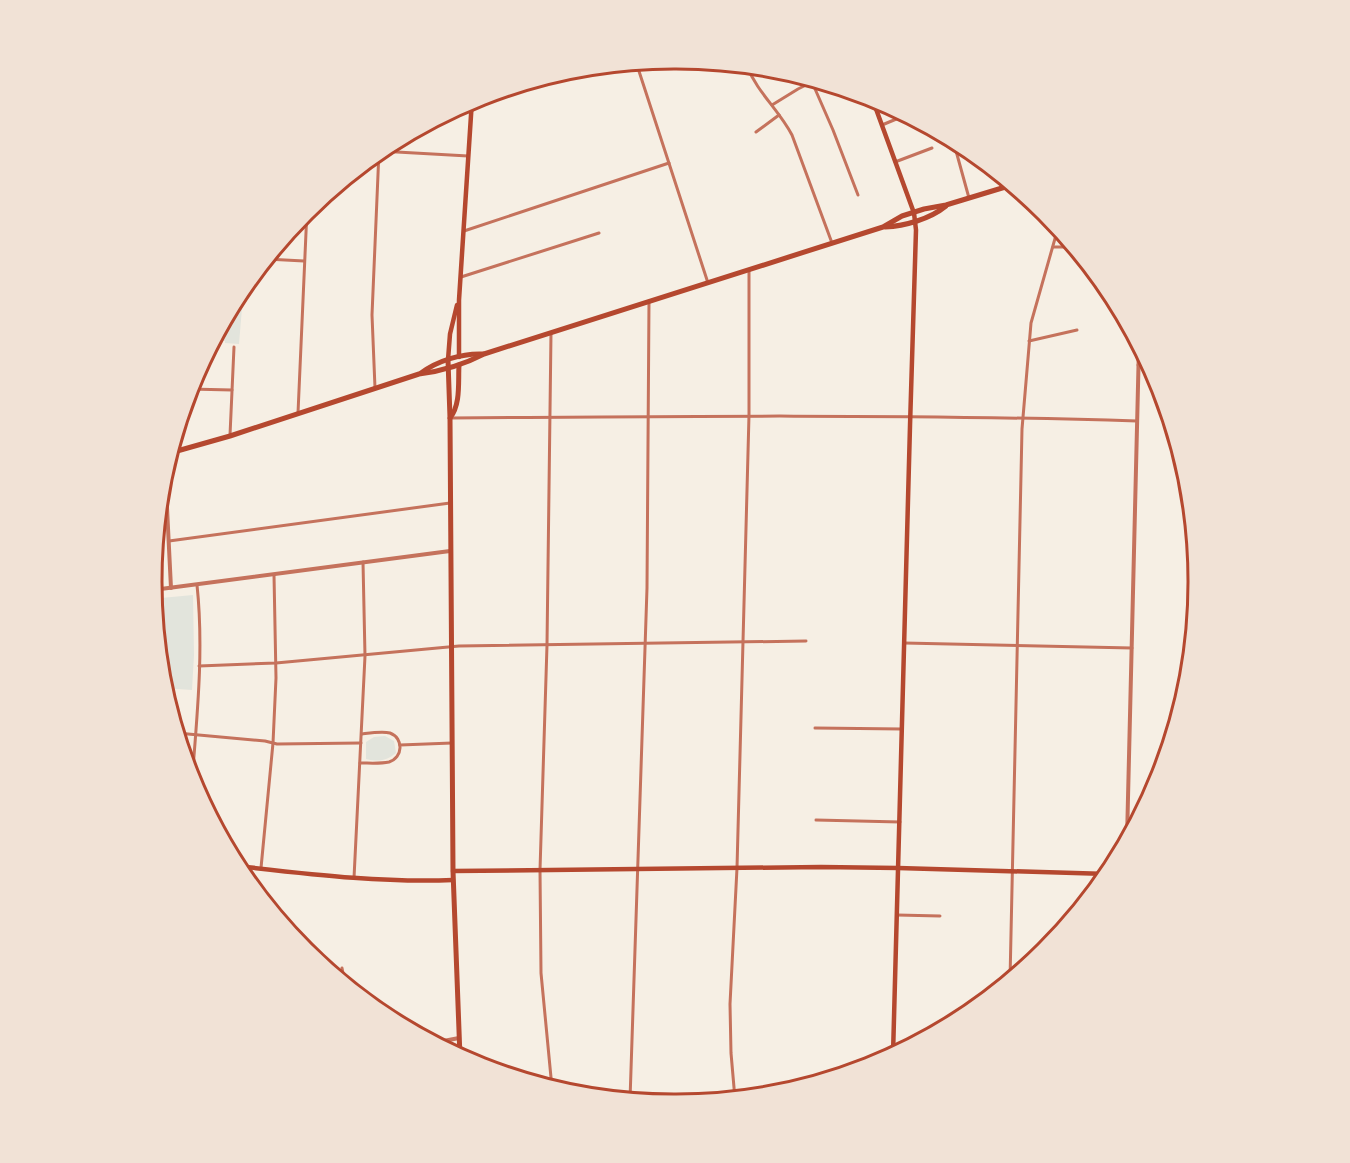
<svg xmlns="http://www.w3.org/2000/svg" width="1350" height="1163" font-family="'Space Grotesk',sans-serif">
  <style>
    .green { fill: #e2e4dc }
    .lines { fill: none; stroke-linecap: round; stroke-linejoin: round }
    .minor { stroke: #c5725c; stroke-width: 3 }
    .tertiary { stroke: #c5725c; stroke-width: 4 }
    .secondary { stroke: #b5482f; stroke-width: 4.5 }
    .primary { stroke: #b5482f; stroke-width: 5 }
    .rim { fill: none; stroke: #b5482f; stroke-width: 3 }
  </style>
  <rect width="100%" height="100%" fill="#f6efe4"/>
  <g class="green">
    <path d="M231,307L242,308L239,344L225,343V341L214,340Z"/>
    <path d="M193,595L194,655L192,690L163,688L162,684L164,656L161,598Z"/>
    <path d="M385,736L394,741L396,753C386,761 379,762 366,759V742L374,737Z"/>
  </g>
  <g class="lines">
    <g class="minor">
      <path d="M636,62L708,283"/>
      <path d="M747,66C757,92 779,110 792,135L832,243"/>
      <path d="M812,82L833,130L858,195"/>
      <path d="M772,105L798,89L816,80"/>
      <path d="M882,125L906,115"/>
      <path d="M756,132L779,115"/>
      <path d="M953,140L969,198"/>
      <path d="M379,151L468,156"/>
      <path d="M895,162L932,148"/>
      <path d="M464,231L669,163"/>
      <path d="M1053,247H1074"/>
      <path d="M266,259L304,261"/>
      <path d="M461,277L599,233"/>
      <path d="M551,333L547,645L540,870L541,973L552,1088"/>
      <path d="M1029,341L1077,330"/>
      <path d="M1138,365H1149"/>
      <path d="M375,388L372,315L379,151"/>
      <path d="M189,389L232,390"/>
      <path d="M298,413L307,210"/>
      <path d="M450,418C679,416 908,414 1137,421"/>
      <path d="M230,435L234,347"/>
      <path d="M169,541L450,503"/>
      <path d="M155,590L158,638"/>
      <path d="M904,643L1132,648"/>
      <path d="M199,666L276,663L459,646L806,641"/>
      <path d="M815,728L902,729"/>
      <path d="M177,733L265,741L277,744L361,743"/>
      <path d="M400,745L452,743"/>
      <path d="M360,763C369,763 380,764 389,762C403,758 404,738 390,733C382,731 370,733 362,734"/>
      <path d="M192,781C197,716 204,650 197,585"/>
      <path d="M816,820L900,822"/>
      <path d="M261,868L273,743L276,678L274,575"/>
      <path d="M354,878L365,656L363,562"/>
      <path d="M897,915L940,916"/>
      <path d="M342,968L345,984"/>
      <path d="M1010,980L1022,429L1031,323L1058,228"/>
      <path d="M735,1099L731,1053L730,1004L737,868L749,415V270"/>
      <path d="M630,1100L647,588L649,301"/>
    </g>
    <g class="tertiary">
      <path d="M165,468L171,588"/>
      <path d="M153,590L450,551"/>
      <path d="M1127,839L1139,345"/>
      <path d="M433,1043L459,1038"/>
    </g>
    <g class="secondary">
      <path d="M872,98L914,213L916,230L910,426L893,1055"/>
      <path d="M459,357V300L472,100"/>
      <path d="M448,360L450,334L457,305"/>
      <path d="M237,866C309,874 381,883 453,880"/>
      <path d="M453,871L821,867L898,868L1108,874"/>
    </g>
    <g class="primary">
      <path d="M885,227C905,226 930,219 946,206"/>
      <path d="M448,360L450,418L453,871L460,1057"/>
      <path d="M421,373C437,361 462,353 483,354"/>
      <path d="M450,418C461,404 458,382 459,365"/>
      <path d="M170,453L230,436L419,374C443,371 463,365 484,354L883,227L902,216L924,209L946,205L1012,185"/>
    </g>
  </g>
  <path d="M0 0H1350V1163H0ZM674 69H676A512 512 0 0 1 1188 581V582A512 512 0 0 1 676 1094H674A512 512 0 0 1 162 582V581A512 512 0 0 1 674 69Z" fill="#f1e2d6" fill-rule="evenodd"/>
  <path class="rim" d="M674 69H676A512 512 0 0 1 1188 581V582A512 512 0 0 1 676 1094H674A512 512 0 0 1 162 582V581A512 512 0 0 1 674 69Z"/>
</svg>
